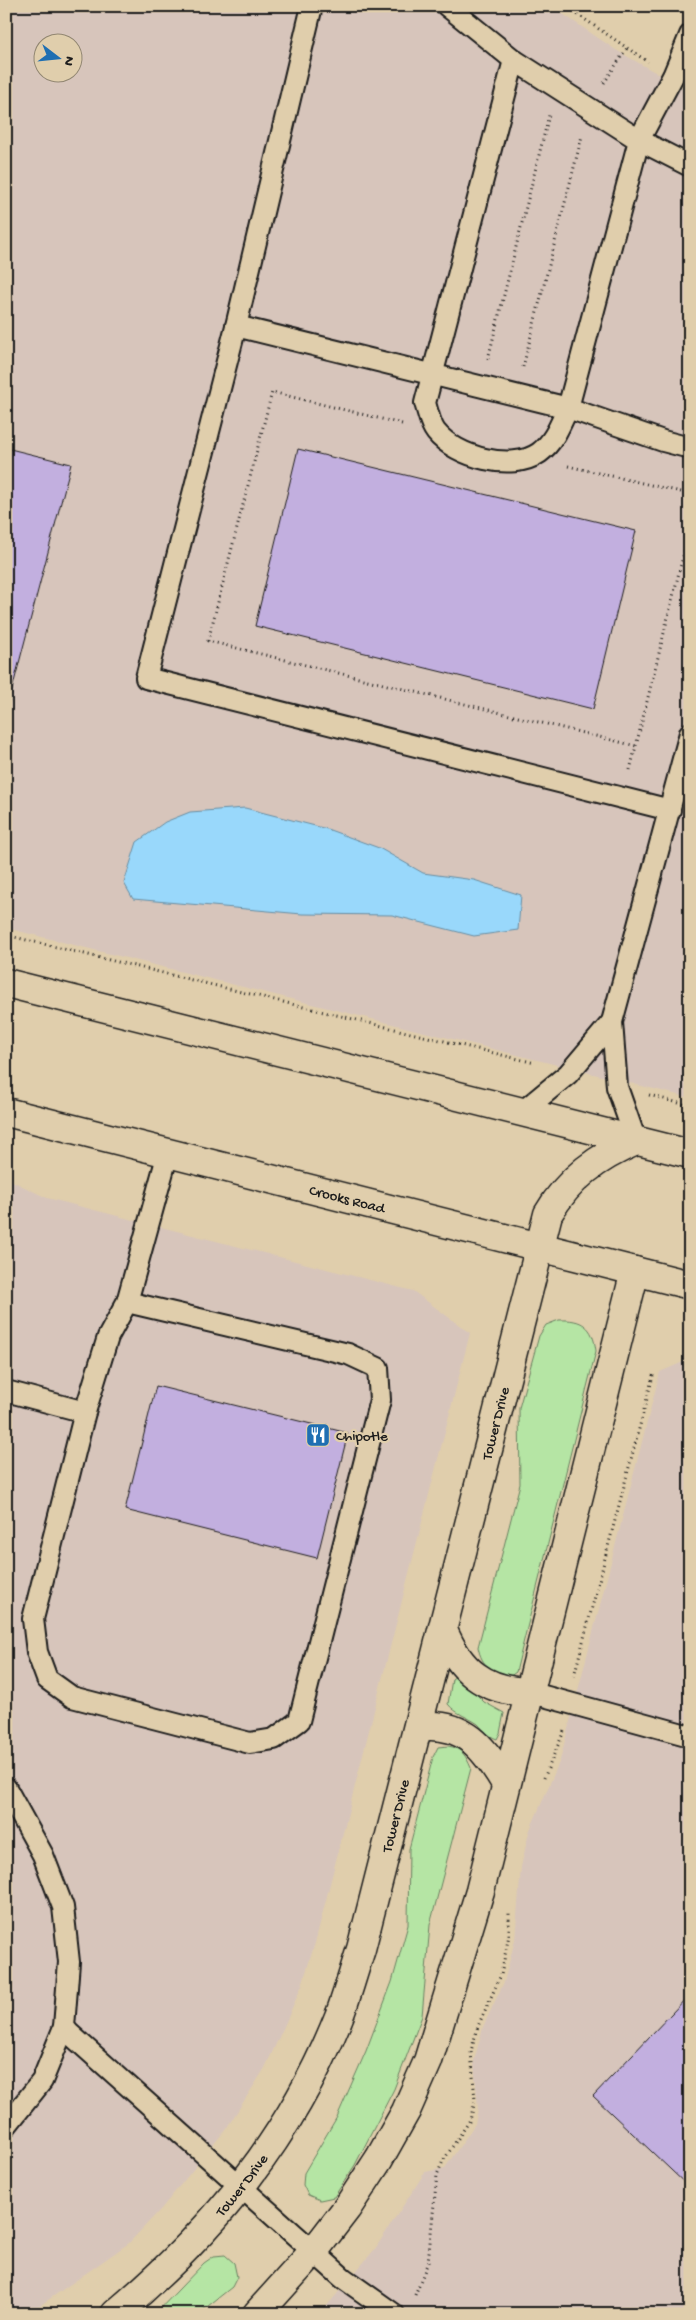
<svg xmlns="http://www.w3.org/2000/svg" width="696" height="2320" font-family="'Gochi Hand',sans-serif">
  <style>
    .built { fill: #d7c5bb; fill-rule: evenodd }
    .green { fill: #b5e5a4; stroke: #688060 }
    .water { fill: #99d8fb; stroke: #678da2 }
    .building { fill: #c2afdf; stroke: #1c1c1c }
    .lines { fill: none; stroke-linecap: round; stroke-linejoin: round }
    .lane-casing { stroke: #1c1c1c; stroke-width: 24 }
    .secondary-casing { stroke: #1c1c1c; stroke-width: 31 }
    .path { stroke: #1c1c1c; stroke-width: 3; stroke-dasharray: 1 4; stroke-linecap: butt }
    .lane { stroke: #e0ceac; stroke-width: 20 }
    .secondary { stroke: #e0ceac; stroke-width: 28 }
    .labels { text-anchor: middle; stroke-width: 4.5; stroke-linejoin: round; paint-order: stroke }
    .street-label { font-size: 15px; fill: #1c1c1c; stroke: #e0ceac }
    .poi-label { font-size: 15px; fill: #1c1c1c; stroke: #e0ceac; text-anchor: start }
  </style>
  <rect width="100%" height="100%" fill="#e0ceac"/>
  <filter id="ink" filterUnits="userSpaceOnUse"><feTurbulence type="fractalNoise" baseFrequency=".02" numOctaves="2"/><feDisplacementMap in="SourceGraphic" scale="10" xChannelSelector="R" yChannelSelector="G"/><feConvolveMatrix kernelMatrix="1 2 1 2 8 2 1 2 1" color-interpolation-filters="sRGB"/></filter>
  <g filter="url(#ink)">
    <g class="built">
      <path d="M6,6H551L616,50L690,92V1098L6,928ZM42,42H72V72H42Z"/>
      <path d="M6,1178L47,1198L413,1291L470,1333L315,1943L302,1985L286,2022L265,2068L226,2129L161,2209L129,2243L28,2314H6Z"/>
      <path d="M690,1359V2314H320L375,2249L425,2172L445,2168L475,2124L478,2109L474,2061L483,2027L504,1982L515,1940L521,1867L529,1832L560,1760L660,1372Z"/>
    </g>
    <g class="green">
      <path d="M559,1320C582,1319 593,1326 596,1351L516,1672L509,1677C491,1670 482,1667 478,1647L520,1484L519,1408L539,1336L546,1325Z"/>
      <path d="M457,1675L484,1702L504,1713L500,1733L497,1739C488,1736 484,1730 478,1724C468,1717 456,1714 448,1704L452,1679Z"/>
      <path d="M448,1746C462,1748 466,1756 471,1768L430,1925L422,2016L394,2089L355,2165L334,2197L320,2200L308,2195L303,2185L304,2173L337,2117L366,2051L392,1982L408,1925L409,1849L433,1757L438,1747Z"/>
      <path d="M225,2255L234,2263L237,2277L232,2287L198,2314H155L204,2263L214,2256Z"/>
    </g>
    <path class="water" d="M245,808L327,829L379,848L423,873L474,880L521,895L518,930L474,936L392,915L302,914L133,899L124,883L137,842L165,822L190,812Z"/>
    <g class="building">
      <path d="M6,448L71,464L7,709H6Z"/>
      <path d="M298,449L636,531L593,709L255,626Z"/>
      <path d="M156,1386L348,1433L317,1558L125,1510Z"/>
      <path d="M6,1935L12,1947L6,1950Z"/>
      <path d="M690,1994V2188L593,2096Z"/>
    </g>
    <g class="lines">
      <defs>
        <g id="lane">
          <path d="M447,6L514,60"/>
          <path d="M690,35L673,76L639,140L690,166"/>
          <path d="M514,60L639,140L568,408C560,425 554,442 539,453C512,472 456,457 436,432C430,425 428,412 425,403Z"/>
          <path d="M236,326L312,6"/>
          <path d="M670,810L146,678L236,326L568,408L663,441L690,448"/>
          <path d="M522,1112L568,1074L612,1022"/>
          <path d="M636,1141L617,1087L612,1022L690,733"/>
          <path d="M127,1302L348,1354L378,1368L380,1400L299,1721L274,1739L250,1743L72,1697L47,1679L37,1652L33,1619L85,1412L108,1337L127,1302L168,1153"/>
          <path d="M6,1391L85,1412"/>
          <path d="M529,1692L690,1736"/>
          <path d="M6,1788L43,1855L63,1907L69,1962L64,2027L69,2033L343,2278L394,2314"/>
          <path d="M6,2126L42,2081L64,2027"/>
        </g>
        <g id="secondary">
          <path d="M6,983L690,1154"/>
          <path id="s1" d="M6,1112L690,1285"/>
          <path d="M443,1630C460,1671 484,1691 529,1692"/>
          <path d="M418,1727C463,1720 485,1748 506,1784"/>
          <path id="s2" d="M115,2314C215,2230 292,2136 340,2014C348,1992 354,1970 361,1949L548,1214C569,1178 598,1157 636,1141"/>
          <path d="M257,2314L314,2251L347,2208L379,2159L406,2111L428,2061L480,1891L635,1271"/>
        </g>
      </defs>
      <use href="#lane" class="lane-casing"/>
      <use href="#secondary" class="secondary-casing"/>
      <g class="path">
        <path d="M565,6L648,62"/>
        <path d="M604,83L627,48"/>
        <path d="M488,359L549,115"/>
        <path d="M523,367L582,136"/>
        <path d="M402,424L272,392L208,641L636,746"/>
        <path d="M568,466L690,494"/>
        <path d="M630,770L690,528"/>
        <path d="M6,935L535,1063"/>
        <path d="M649,1095L690,1106"/>
        <path d="M574,1676L654,1372"/>
        <path d="M544,1778L564,1731"/>
        <path d="M415,2295L428,2262L437,2175L443,2161L470,2120L475,2101L471,2051L478,2026L501,1975L509,1935V1913"/>
      </g>
      <use href="#lane" class="lane"/>
      <use href="#secondary" class="secondary"/>
    </g>
  </g>
  <defs>
    <symbol id="restaurant-square" viewBox="-11 -11 22 22"><rect x="-9" y="-9" width="18" height="18" rx="4" fill="#1f6fb2" stroke="#e0ceac"/><path d="M-5-6h1v4h1v-4h1v4h1v-4h1v5L-1.5 .5V6h-2V.5L-5-1ZM5-6V6H3V1.5H1.5Q1.5-4 5-6Z" fill="#fff"/></symbol>
  </defs>
  <g fill-rule="evenodd">
    <use href="#restaurant-square" x="304" y="1421" width="28" height="28"/>
  </g>
  <g class="labels">
    <g class="street-label">
      <text dy="5" stroke="none"><textPath href="#s1" startOffset="352">Crooks Road</textPath></text>
      <text dy="5" stroke="none"><textPath href="#s2" startOffset="990">Tower Drive</textPath></text>
      <text dy="5" stroke="none"><textPath href="#s2" startOffset="585">Tower Drive</textPath></text>
      <text dy="5" stroke="none"><textPath href="#s2" startOffset="181">Tower Drive</textPath></text>
    </g>
    <g class="poi-label">
      <text x="336" y="1440">Chipotle</text>
    </g>
  </g>
  <rect width="696" height="2320" fill="none" stroke="#e0ceac" stroke-width="25"/>
  <rect x="12" y="12" width="671" height="2295" fill="none" stroke="#1c1c1c" stroke-width="2" filter="url(#ink)"/>
  <g transform="translate(58 58) rotate(106)"><circle r="24" fill="#e0ceac" stroke="#928772"/>
  <path d="M0-4L9 19L0 12L-9 19Z" fill="#1f6fb2"/>
  <text y="-8" font-size="14" font-weight="bold" text-anchor="middle" fill="#1c1c1c">N</text>
  </g>
</svg>
